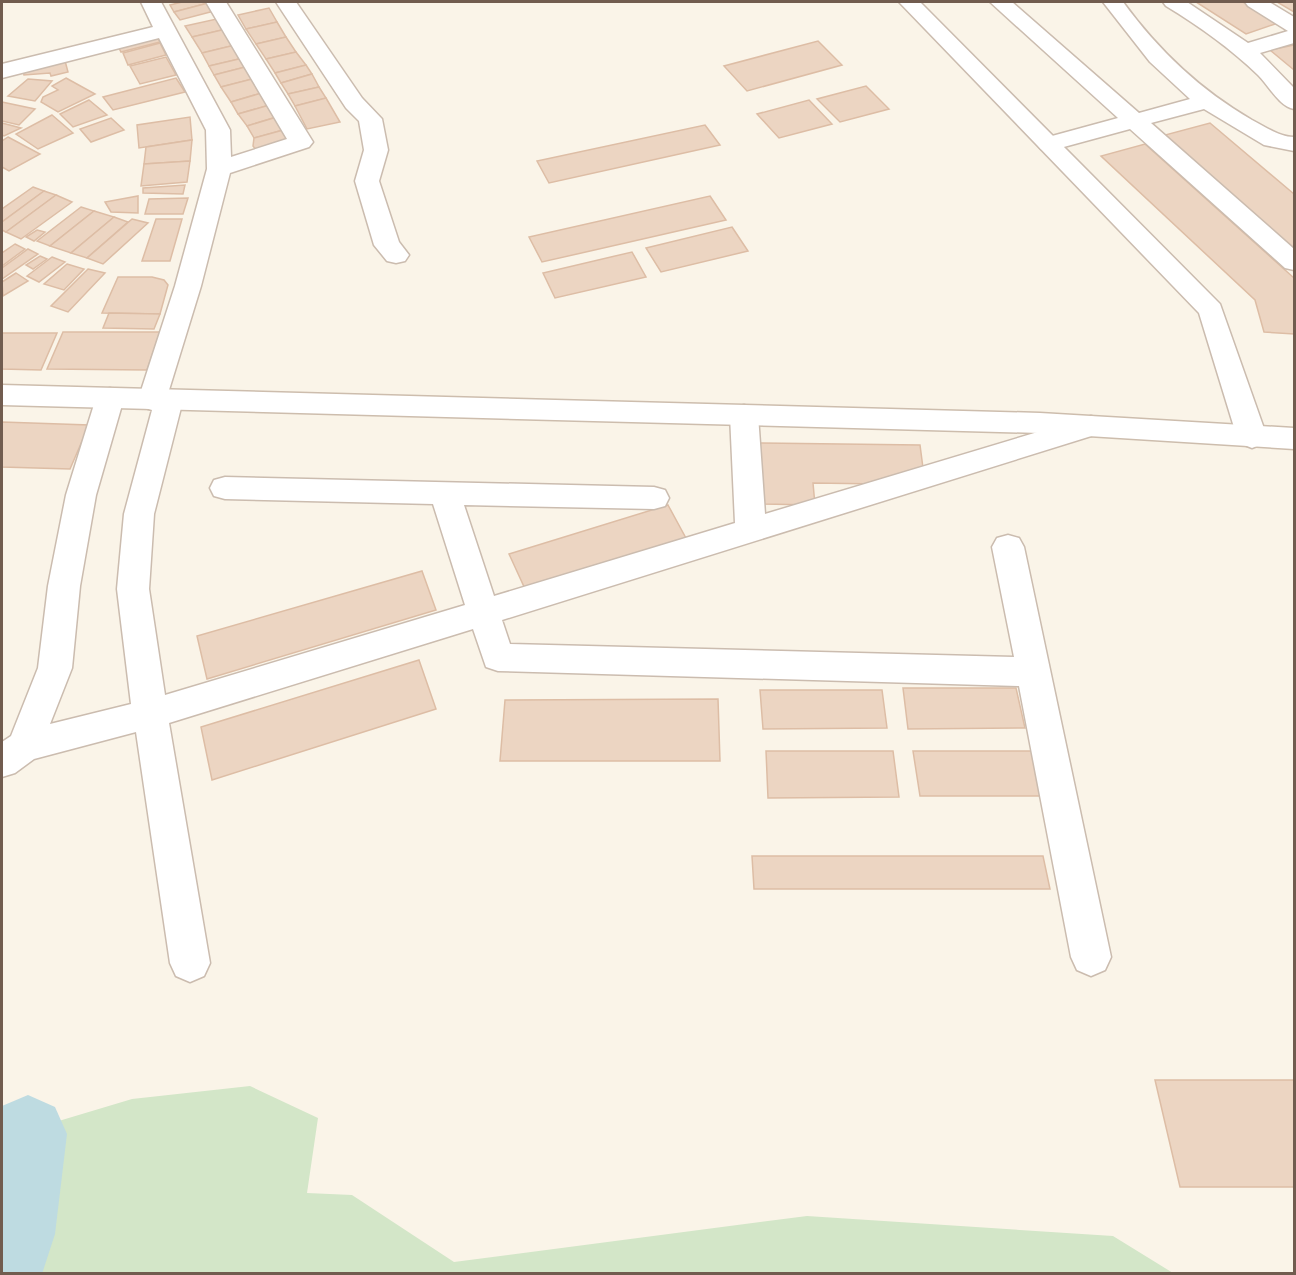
<svg xmlns="http://www.w3.org/2000/svg" width="1296" height="1275" font-family="'Noto Sans',sans-serif">
  <style>
    .green { fill: #d3e6c8 }
    .lines { fill: none; stroke-linecap: round; stroke-linejoin: round }
    .river { fill: #bedbe1; fill-rule: evenodd }
    .building { fill: #ecd5c2; stroke: #ddbda5; stroke-width: 1.5 }
    .minor-casing { stroke: #cbbcaf; stroke-width: 3 }
    .tertiary-casing { stroke: #cbbcaf; stroke-width: 3 }
    .secondary-casing { stroke: #cdbdad; stroke-width: 3 }
    .minor { fill: #fff; fill-rule: evenodd }
    .tertiary { fill: #fff; fill-rule: evenodd }
    .secondary { fill: #fff; fill-rule: evenodd }
  </style>
  <rect width="100%" height="100%" fill="#faf4e8"/>
  <path class="green" d="M250,1086L318,1118L307,1193L352,1195L454,1262L807,1216L1113,1236L1173,1273H2V1138L132,1099Z"/>
  <g class="lines">
    <path class="river" d="M28,1095L55,1107L67,1134L55,1234L42,1274H2V1106Z"/>
  </g>
  <g class="building">
    <path d="M182,2H207L208,3L174,12L170,5Z"/>
    <path d="M1196,2H1243L1278,23L1246,34Z"/>
    <path d="M1277,2H1294V12Z"/>
    <path d="M208,3L214,11L180,20L174,12Z"/>
    <path d="M269,8L277,22L246,29L238,15Z"/>
    <path d="M221,18L226,29L192,37L185,26Z"/>
    <path d="M277,22L286,37L256,44L246,29Z"/>
    <path d="M226,29L235,45L202,53L192,37Z"/>
    <path d="M156,34L160,42L121,52L117,44Z"/>
    <path d="M286,37L296,52L266,59L256,44Z"/>
    <path d="M818,41L842,65L747,91L724,66Z"/>
    <path d="M160,43L166,55L128,65L123,53Z"/>
    <path d="M235,45L243,58L209,66L202,53Z"/>
    <path d="M1294,45V70L1270,50Z"/>
    <path d="M296,52L306,65L275,73L266,59Z"/>
    <path d="M64,57L68,72L51,76L50,73L24,75L22,67Z"/>
    <path d="M166,57L176,75L140,84L130,66Z"/>
    <path d="M243,58L249,66L214,75L209,66Z"/>
    <path d="M306,65L312,74L281,83L275,73Z"/>
    <path d="M249,66L256,78L221,87L214,75Z"/>
    <path d="M312,74L319,87L288,94L281,83Z"/>
    <path d="M66,78L95,94L58,112L41,102L43,97L58,90L52,86Z"/>
    <path d="M176,78L185,92L113,110L103,97Z"/>
    <path d="M256,78L265,92L231,102L221,87Z"/>
    <path d="M28,79L52,81L35,101L8,96Z"/>
    <path d="M866,86L889,109L840,122L817,99Z"/>
    <path d="M319,87L326,98L295,106L288,94Z"/>
    <path d="M265,92L273,104L238,114L231,102Z"/>
    <path d="M326,98L340,122L307,129L295,106Z"/>
    <path d="M89,100L107,115L73,127L60,114Z"/>
    <path d="M809,100L832,124L779,138L757,114Z"/>
    <path d="M2,102L35,109L19,125L2,121Z"/>
    <path d="M273,104L280,116L247,126L238,114Z"/>
    <path d="M52,115L73,133L38,149L16,134Z"/>
    <path d="M280,116L287,129L254,138L247,126Z"/>
    <path d="M190,117L192,140L139,148L137,125Z"/>
    <path d="M111,118L124,130L91,142L80,129Z"/>
    <path d="M2,123L21,128L4,136L2,135Z"/>
    <path d="M1210,123L1294,194V249L1165,135Z"/>
    <path d="M705,125L720,145L549,183L537,161Z"/>
    <path d="M287,129L292,139L256,150L253,146L254,138Z"/>
    <path d="M8,137L40,154L9,171L2,167V141Z"/>
    <path d="M192,140L190,161L144,164L146,147Z"/>
    <path d="M1145,144L1294,278V334L1264,332L1255,300L1101,156Z"/>
    <path d="M190,161L187,182L141,186L144,164Z"/>
    <path d="M185,185L183,194L143,193V188Z"/>
    <path d="M33,187L44,191L2,222V209Z"/>
    <path d="M44,191L56,195L6,232L2,230V222Z"/>
    <path d="M56,195L72,202L21,239L6,232Z"/>
    <path d="M138,196V213L111,212L105,202Z"/>
    <path d="M710,196L726,220L542,262L529,237Z"/>
    <path d="M188,198L183,214H145L149,199Z"/>
    <path d="M81,207L94,211L50,246L37,241Z"/>
    <path d="M94,211L114,217L71,253L50,246Z"/>
    <path d="M114,217L128,222L87,258L71,253Z"/>
    <path d="M132,219L148,223L103,264L87,258Z"/>
    <path d="M156,219H182L170,261H142Z"/>
    <path d="M732,227L748,251L661,272L646,248Z"/>
    <path d="M37,230L45,232L34,241L26,237Z"/>
    <path d="M15,244L25,249L2,266V253Z"/>
    <path d="M28,249L38,254L2,279V268Z"/>
    <path d="M632,252L646,277L555,298L543,273Z"/>
    <path d="M40,256L47,259L33,269L26,265Z"/>
    <path d="M52,257L65,262L39,282L27,276Z"/>
    <path d="M67,264L84,269L64,290L44,284Z"/>
    <path d="M88,269L105,273L68,312L51,306Z"/>
    <path d="M16,273L28,281L3,296L2,282Z"/>
    <path d="M118,277H152L164,280L168,285L160,314L102,313Z"/>
    <path d="M109,313L160,314L154,329L103,328Z"/>
    <path d="M63,332H160L147,370L47,369Z"/>
    <path d="M2,333H57L41,370L2,369Z"/>
    <path d="M2,422L89,425L70,469L2,467Z"/>
    <path d="M759,443L920,445L923,468L881,484L813,483L815,505L762,504Z"/>
    <path d="M668,505L687,540L526,591L509,554Z"/>
    <path d="M422,571L436,610L207,679L197,636Z"/>
    <path d="M419,660L436,709L212,780L201,727Z"/>
    <path d="M903,688H1016L1025,728L908,729Z"/>
    <path d="M760,690H882L887,728L763,729Z"/>
    <path d="M718,699L720,761H500L505,700Z"/>
    <path d="M766,751H893L899,797L768,798Z"/>
    <path d="M913,751H1032L1042,796H920Z"/>
    <path d="M752,856H1043L1050,889H754Z"/>
    <path d="M1155,1080H1294V1187H1180Z"/>
  </g>
  <g class="lines">
    <defs>
      <g id="minor">
        <path d="M141,2H161L230,130L231,157L287,139L206,2H226L313,142L309,147L230,173L201,286L169,390L179,393L183,400L154,514L149,589L165,695L465,605L433,504L225,499L214,496L210,488L214,480L225,477L654,487L665,490L669,498L665,506L654,509L464,505L494,596L735,523L730,415L734,408L744,405L754,408L758,415L765,514L1091,416L1101,419L1105,426L1101,433L502,620L510,644L1014,657L992,547L997,538L1008,535L1019,538L1024,547L1111,957L1105,970L1091,976L1077,970L1071,957L1019,686L498,671L486,667L473,629L169,723L210,963L204,976L190,982L176,976L170,963L136,732L34,759L15,773L2,777V742L11,736L38,668L48,586L66,495L96,398L100,391L110,388L120,391L124,398L96,495L80,586L72,668L50,724L131,704L117,589L124,514L152,410L142,407L138,400L175,286L207,169L206,130L159,38L2,78V64L153,27Z"/>
        <path d="M276,2H296L362,98L382,119L388,150L379,181L399,242L409,255L405,261L396,263L387,261L374,245L355,181L364,150L359,121L346,108Z"/>
        <path d="M990,2H1012L1139,113L1190,99L1150,62L1103,2H1123C1158,50 1200,90 1252,120C1266,127 1279,137 1294,137V151L1264,145L1204,109L1151,123L1294,249V270L1285,268L1130,129L1049,151L1041,149L1037,144L1041,139L1118,118Z"/>
        <path d="M1163,2H1187L1248,43L1288,31L1248,6L1245,2H1269L1294,17V43L1260,53L1294,88V109C1279,106 1269,86 1258,75C1230,48 1199,26 1166,6Z"/>
      </g>
      <path id="tertiary" d="M899,2H920L1220,304L1267,437L1262,444L1252,448L1242,444L1237,437L1199,313Z"/>
      <path id="secondary" d="M2,385L1040,413L1294,428V449L1040,433L2,405Z"/>
    </defs>
    <use href="#minor" class="minor-casing"/>
    <use href="#tertiary" class="tertiary-casing"/>
    <use href="#secondary" class="secondary-casing"/>
    <use href="#minor" class="minor"/>
    <use href="#tertiary" class="tertiary"/>
    <use href="#secondary" class="secondary"/>
  </g>
  <rect width="1296" height="1275" fill="none" stroke="#715c4f" stroke-width="6"/>
</svg>
